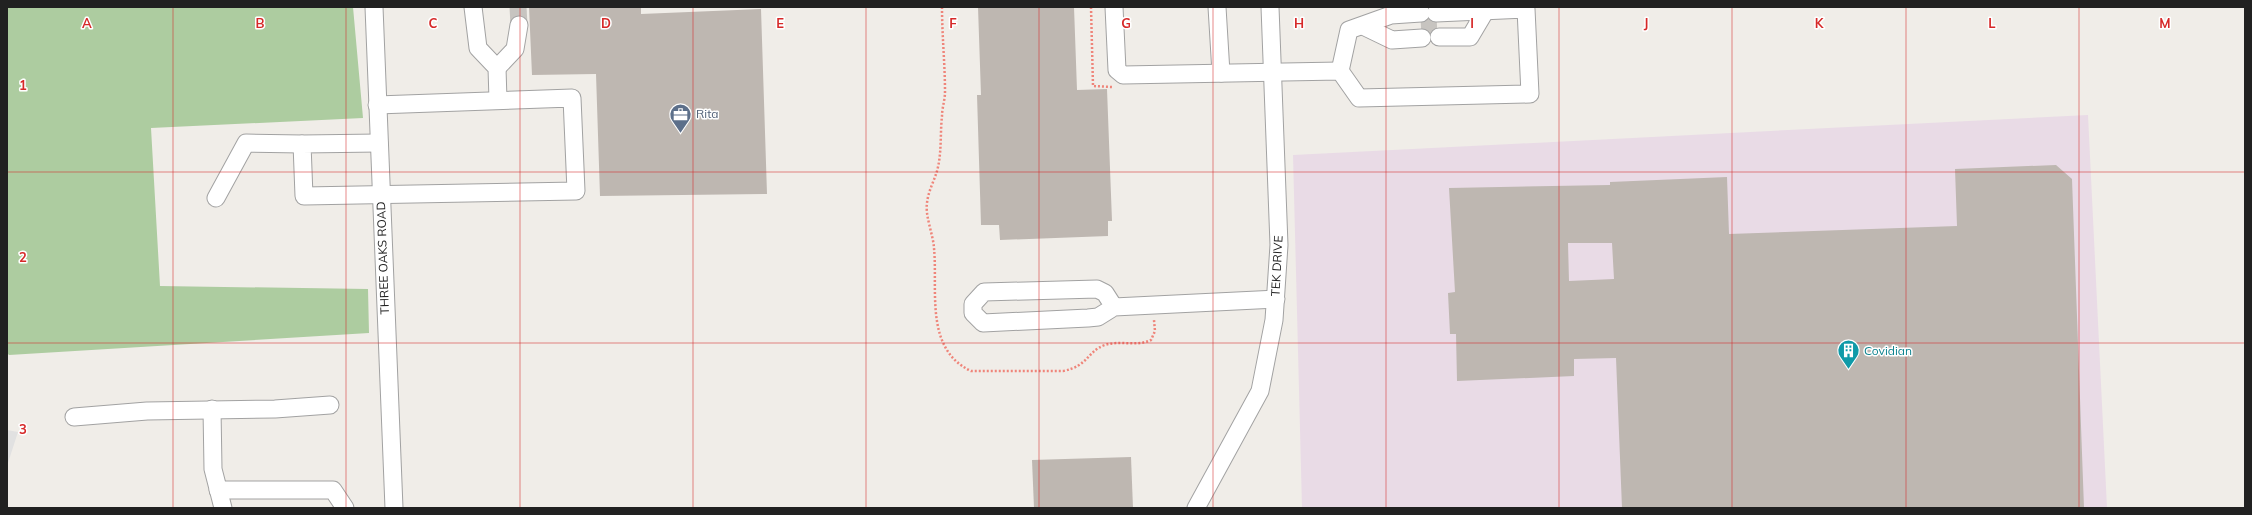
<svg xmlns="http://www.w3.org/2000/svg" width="2252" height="515" font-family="Mulish,sans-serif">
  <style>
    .industrial { fill: #e9dbe6 }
    .forest { fill: #adcca0 }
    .parking { fill: #e1e1e1 }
    .building { fill: #beb7b1; fill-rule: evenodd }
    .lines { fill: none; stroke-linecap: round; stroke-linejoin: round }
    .minor-tunnel { stroke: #c7c4c0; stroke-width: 17; stroke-dasharray: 17 8; stroke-linecap: butt }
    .minor-casing { stroke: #a2a2a2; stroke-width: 19 }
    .path { stroke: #ef857a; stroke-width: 2.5; stroke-dasharray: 2 2; stroke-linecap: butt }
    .minor { stroke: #fff; stroke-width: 17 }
    .grid { fill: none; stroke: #d62828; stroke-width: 1; stroke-opacity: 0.55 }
    .labels { text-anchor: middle; stroke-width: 3; stroke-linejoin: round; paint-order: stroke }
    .service-label { font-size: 12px; fill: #4e5e75; stroke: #fff; text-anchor: start }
    .street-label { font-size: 12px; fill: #212121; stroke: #fff }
    .culture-label { font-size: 12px; fill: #0d838f; stroke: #fff; text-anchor: start }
    .grid-label { font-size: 13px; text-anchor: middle; font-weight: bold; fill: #d62828; stroke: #fff; stroke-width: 3; stroke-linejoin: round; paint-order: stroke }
  </style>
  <rect width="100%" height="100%" fill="#f0ede8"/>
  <path class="industrial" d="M2088,115L2107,508H1302L1293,155Z"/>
  <path class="forest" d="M7,7H353L363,118L151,128L160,286L368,289L369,333L9,355L7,353Z"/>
  <path class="parking" d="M7,430L18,432L7,466Z"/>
  <g class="building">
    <path d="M529,7H641V14L761,9L767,194L600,196L596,74L532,75Z"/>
    <path d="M978,7H1074L1077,90L1107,89L1112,221H1108V236L1000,240L999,225H981L977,95H981Z"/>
    <path d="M2056,165L2072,179L2084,508H1622L1616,358L1574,359V376L1457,381L1456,334H1450L1448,293L1455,292L1449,188L1610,185V182L1727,177L1729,234L1957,226L1955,169ZM1568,243H1612L1614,279L1569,281Z"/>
    <path d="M1131,457L1133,508H1034L1032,460Z"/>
  </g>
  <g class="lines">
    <g class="minor-tunnel">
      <path d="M518,7L519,25"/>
      <path d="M1421,27L1437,26"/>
    </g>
    <defs>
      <g id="minor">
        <path d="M374,7L394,508"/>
        <path d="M473,7L478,48L497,68L498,100"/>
        <path d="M1114,7L1117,70L1123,75L1340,71L1359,98L1530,94L1526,9L1436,13"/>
        <path d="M1217,7L1221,73"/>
        <path d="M1363,26L1392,40L1422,38"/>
        <path d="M1439,37H1470L1486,10"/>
        <path d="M497,68L515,49L519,25"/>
        <path d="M1340,71L1349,30L1391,15L1421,13"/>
        <path d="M377,105L572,98L576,191L304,196L302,144L379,143"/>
        <path d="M216,198L246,143L302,144"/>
        <path d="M1114,307L1105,293L1097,289L984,292L973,304V313L983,323L1088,318L1098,317L1114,307L1276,299"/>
        <path d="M212,409L213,469L223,508"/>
        <path d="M74,417L147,411L275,409L330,405"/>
        <path d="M218,490H333L345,508"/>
        <path d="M1196,508L1260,391L1274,320L1279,245L1270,7"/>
      </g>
    </defs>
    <use href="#minor" class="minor-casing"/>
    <g class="path">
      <path d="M942,7C942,36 945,64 945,92C945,100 942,108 942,116C940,134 942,153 937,171C934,181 928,192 927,203C925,216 933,234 934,248C938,290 924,349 971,371H1063C1089,366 1087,351 1105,345C1120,340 1136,347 1151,340L1155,331L1154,320"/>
      <path d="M1091,7L1093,86L1112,87"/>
    </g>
    <use href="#minor" class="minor"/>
  </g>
  <path class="grid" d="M173,7V508M346,7V508M520,7V508M693,7V508M866,7V508M1039,7V508M1213,7V508M1386,7V508M1559,7V508M1732,7V508M1906,7V508M2079,7V508M7,172H2245M7,343H2245"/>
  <defs>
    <symbol id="office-pin" viewBox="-11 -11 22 30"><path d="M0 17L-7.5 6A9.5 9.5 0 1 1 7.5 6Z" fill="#5c6f8a" stroke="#fff"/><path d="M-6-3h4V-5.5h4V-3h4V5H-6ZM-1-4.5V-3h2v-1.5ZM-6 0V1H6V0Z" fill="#fff"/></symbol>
    <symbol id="building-pin" viewBox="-11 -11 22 30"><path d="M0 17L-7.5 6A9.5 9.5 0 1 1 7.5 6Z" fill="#0f9aa8" stroke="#fff"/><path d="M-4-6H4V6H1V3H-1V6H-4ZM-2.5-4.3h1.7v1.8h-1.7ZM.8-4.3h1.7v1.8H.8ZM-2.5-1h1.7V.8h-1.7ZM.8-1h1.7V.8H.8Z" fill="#fff"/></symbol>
  </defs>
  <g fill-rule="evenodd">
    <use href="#office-pin" x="668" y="102" width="25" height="34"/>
    <use href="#building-pin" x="1836" y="338" width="25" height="34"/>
  </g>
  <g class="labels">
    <g class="service-label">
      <text x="696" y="118">Rita</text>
    </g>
    <g class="street-label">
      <text transform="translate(383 258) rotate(-92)" y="4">THREE OAKS ROAD</text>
      <text transform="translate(1277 266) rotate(-87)" y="4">TEK DRIVE</text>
    </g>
    <g class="culture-label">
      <text x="1864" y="355">Covidian</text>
    </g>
  </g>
  <g class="grid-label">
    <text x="87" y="28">A</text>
    <text x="260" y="28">B</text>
    <text x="433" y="28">C</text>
    <text x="606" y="28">D</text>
    <text x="780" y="28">E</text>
    <text x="953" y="28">F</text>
    <text x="1126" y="28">G</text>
    <text x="1299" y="28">H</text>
    <text x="1472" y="28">I</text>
    <text x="1646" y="28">J</text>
    <text x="1819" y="28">K</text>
    <text x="1992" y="28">L</text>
    <text x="2165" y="28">M</text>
    <text x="23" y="90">1</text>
    <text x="23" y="262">2</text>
    <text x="23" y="434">3</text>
  </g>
  <rect width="2252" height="515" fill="none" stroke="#212121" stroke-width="16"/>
</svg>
